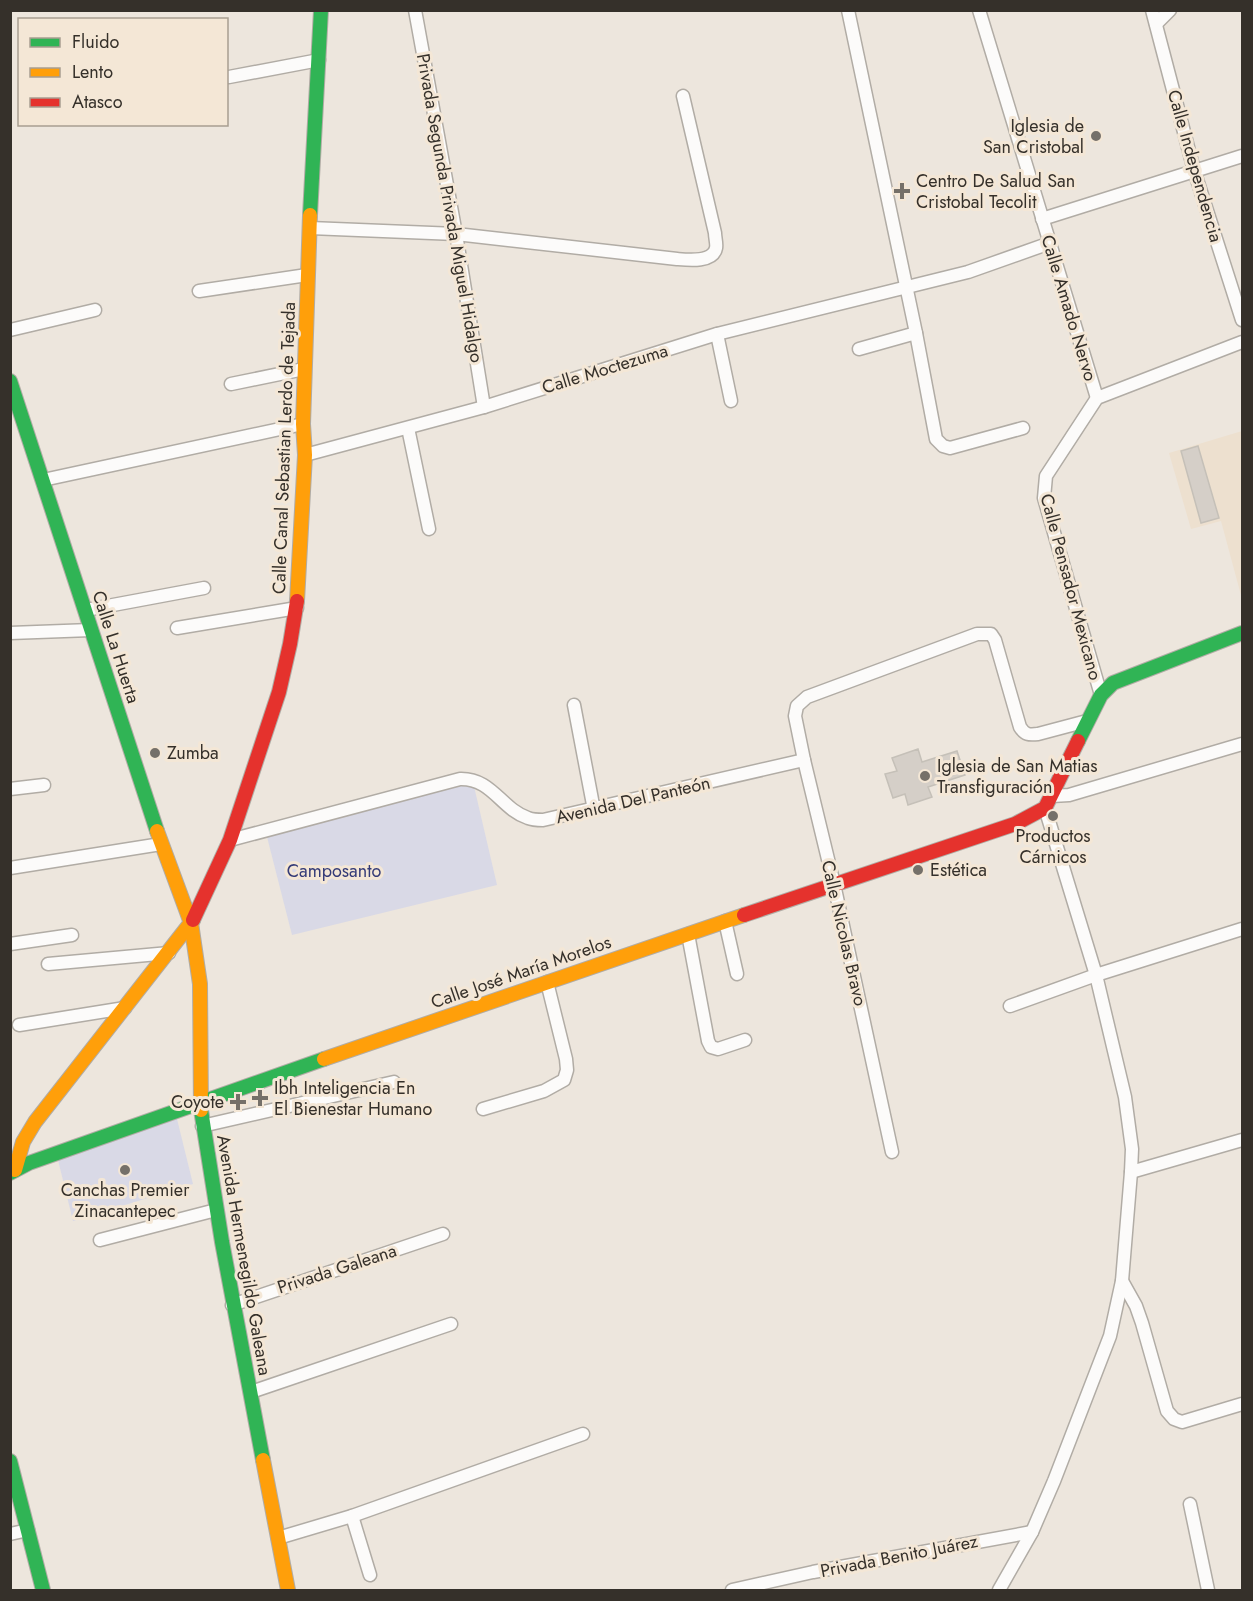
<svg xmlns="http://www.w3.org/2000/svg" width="1253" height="1601" font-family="Jost,sans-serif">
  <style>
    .built { fill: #ede0cf }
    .green { fill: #d9d9e6 }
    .building { fill: #d5cfc8; stroke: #c5c0b8; stroke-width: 1.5 }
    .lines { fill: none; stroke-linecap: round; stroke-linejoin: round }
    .street-casing { stroke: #b1aca5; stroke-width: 15 }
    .fast-casing { stroke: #b1aca5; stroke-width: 16 }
    .slow-casing { stroke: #b1aca5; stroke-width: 16 }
    .jam-casing { stroke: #b1aca5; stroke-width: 16 }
    .street { stroke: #fcfbfa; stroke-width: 12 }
    .fast { stroke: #30b455; stroke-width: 14 }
    .slow { stroke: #ff9f0a; stroke-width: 14 }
    .jam { stroke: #e5322d; stroke-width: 14 }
    .poi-dot { fill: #757069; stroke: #f4e7d6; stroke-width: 2 }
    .labels { text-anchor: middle; stroke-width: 6; stroke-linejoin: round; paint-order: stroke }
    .poi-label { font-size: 18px; fill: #35302a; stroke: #f4e7d6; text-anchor: start }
    .street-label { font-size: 18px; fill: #35302a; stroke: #f4e7d6 }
    .park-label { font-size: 18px; fill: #343b77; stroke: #f4e7d6 }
  </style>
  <rect width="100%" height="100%" fill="#ede6dd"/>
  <path class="built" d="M1242,431V599L1221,521L1191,529L1169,453Z"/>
  <g class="green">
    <path d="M473,782L497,885L292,935L266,833Z"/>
    <path d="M177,1119L193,1184L73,1221L57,1156Z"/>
  </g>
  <g class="building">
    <path d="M1198,446L1219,518L1201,523L1181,451Z"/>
    <path d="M918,749L922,762L957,751L965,775L928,787L932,797L908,805L905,794L893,798L885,774L897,771L892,758Z"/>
  </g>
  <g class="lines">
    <defs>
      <g id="street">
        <path d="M415,10L456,234L484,407"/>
        <path d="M848,10L916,333L936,439L943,446L950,448L1023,428"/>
        <path d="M979,10L1097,398"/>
        <path d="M1152,10L1194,170L1242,320"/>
        <path d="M1156,24L1170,10"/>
        <path d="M229,77L319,60"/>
        <path d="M1042,219L1242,156"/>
        <path d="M310,228L456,234L677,259C688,260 713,263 716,248C717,244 715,238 715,233L683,96"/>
        <path d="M199,291L307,275"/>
        <path d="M10,330L95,310"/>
        <path d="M717,334L731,401"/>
        <path d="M859,349L916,333"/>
        <path d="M231,384L304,369"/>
        <path d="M408,428L429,529"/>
        <path d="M305,455L484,407L717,334L968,272L1050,243"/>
        <path d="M43,480L303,424"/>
        <path d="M86,610L204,588"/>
        <path d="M177,628L297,608"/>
        <path d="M10,633L91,630"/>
        <path d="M1101,695L1044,498L1046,476L1097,398L1242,342"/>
        <path d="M574,705L594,810"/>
        <path d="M10,789L44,785"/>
        <path d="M1052,796L1069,795L1242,744"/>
        <path d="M230,840L460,779C492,778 501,809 528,818C533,820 538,820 543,820L804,760"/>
        <path d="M10,868L161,844"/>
        <path d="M725,921L737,974"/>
        <path d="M688,934L708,1041L711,1047L718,1049L745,1040"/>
        <path d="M10,944L72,935"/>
        <path d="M48,964L169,953"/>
        <path d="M1010,1006L1096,975L1242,929"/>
        <path d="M19,1025L125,1008"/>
        <path d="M483,1109L544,1091L564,1080L567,1070L566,1059L547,982"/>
        <path d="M202,1126L394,1082"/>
        <path d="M892,1152L834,884L804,760L795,716L797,706L807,697L977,634H991L995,640L1020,727C1025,735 1029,735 1038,734L1087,721"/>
        <path d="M1131,1172L1242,1140"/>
        <path d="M100,1240L216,1210"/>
        <path d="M1122,1281L1136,1306L1142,1323L1167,1411L1174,1419L1182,1422L1242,1404"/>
        <path d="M232,1305L443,1234"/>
        <path d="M251,1392L451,1324"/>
        <path d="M1190,1504L1208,1590"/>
        <path d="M352,1516L370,1575"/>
        <path d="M10,1534L28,1530"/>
        <path d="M278,1538L352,1516L583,1434"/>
        <path d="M732,1590L813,1572L1032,1532"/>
        <path d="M999,1590L1032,1532L1054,1481L1110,1336L1122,1281L1131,1172L1132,1149L1125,1097L1096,975L1045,808"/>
      </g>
      <g id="fast">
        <path d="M310,215L321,10"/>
        <path d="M10,381L157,831"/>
        <path d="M1078,741L1101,695L1113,683L1242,633"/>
        <path d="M201,1110L222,1242L263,1460"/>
        <path d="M10,1173L29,1163L324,1059"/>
        <path d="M10,1461L43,1590"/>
      </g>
      <g id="slow">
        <path d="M297,601L305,455L303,424L310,215"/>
        <path d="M157,831L191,923L200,984L201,1110"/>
        <path d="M324,1059L744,915"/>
        <path d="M15,1170L23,1142L35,1122L193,920"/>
        <path d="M263,1460L288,1590"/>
      </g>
      <g id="jam">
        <path d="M744,915L1015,824L1045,808L1078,741"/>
        <path d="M193,920L230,840L279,692L290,644L297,601"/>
      </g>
    </defs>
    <use href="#street" class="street-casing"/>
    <use href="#fast" class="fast-casing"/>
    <use href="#slow" class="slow-casing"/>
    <use href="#jam" class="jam-casing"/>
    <use href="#street" class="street"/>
    <use href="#fast" class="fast"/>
    <use href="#slow" class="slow"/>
    <use href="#jam" class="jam"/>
  </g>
  <g class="poi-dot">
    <circle cx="1096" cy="136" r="6"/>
    <path d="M899 182h6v6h6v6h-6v6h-6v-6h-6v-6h6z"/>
    <circle cx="155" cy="753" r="6"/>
    <circle cx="925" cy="776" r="6"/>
    <circle cx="1053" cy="816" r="6"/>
    <circle cx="918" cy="870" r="6"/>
    <path d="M257 1089h6v6h6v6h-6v6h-6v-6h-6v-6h6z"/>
    <path d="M235 1093h6v6h6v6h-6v6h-6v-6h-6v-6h6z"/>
    <circle cx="125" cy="1170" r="6"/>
  </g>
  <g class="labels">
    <g class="poi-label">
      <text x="1084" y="132" text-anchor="end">Iglesia de<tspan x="1084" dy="21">San Cristobal</tspan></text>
      <text x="916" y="187">Centro De Salud San<tspan x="916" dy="21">Cristobal Tecolit</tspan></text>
      <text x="167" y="759">Zumba</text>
      <text x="937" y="772">Iglesia de San Matias<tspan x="937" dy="21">Transfiguración</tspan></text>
      <text x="1053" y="842" text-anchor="middle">Productos<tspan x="1053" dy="21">Cárnicos</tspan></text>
      <text x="930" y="876">Estética</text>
      <text x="274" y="1094">Ibh Inteligencia En<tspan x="274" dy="21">El Bienestar Humano</tspan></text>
      <text x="224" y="1108" text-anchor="end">Coyote</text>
      <text x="125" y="1196" text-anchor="middle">Canchas Premier<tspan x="125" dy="21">Zinacantepec</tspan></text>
    </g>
    <g class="street-label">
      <text transform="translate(1195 166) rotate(74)" y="6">Calle Independencia</text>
      <text transform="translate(450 208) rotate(80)" y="6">Privada Segunda Privada Miguel Hidalgo</text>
      <text transform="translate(1069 308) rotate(73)" y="6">Calle Amado Nervo</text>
      <text transform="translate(605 369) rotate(-17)" y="6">Calle Moctezuma</text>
      <text transform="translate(284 448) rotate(-88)" y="6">Calle Canal Sebastian Lerdo de Tejada</text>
      <text transform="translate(1071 587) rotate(75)" y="6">Calle Pensador Mexicano</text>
      <text transform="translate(116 647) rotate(72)" y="6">Calle La Huerta</text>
      <text transform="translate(633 800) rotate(-13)" y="6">Avenida Del Panteón</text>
      <text transform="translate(844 933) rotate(77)" y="6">Calle Nicolas Bravo</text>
      <text transform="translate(521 972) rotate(-19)" y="6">Calle José María Morelos</text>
      <text transform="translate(244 1255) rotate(80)" y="6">Avenida Hermenegildo Galeana</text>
      <text transform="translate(337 1269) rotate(-18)" y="6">Privada Galeana</text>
      <text transform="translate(899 1556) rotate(-11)" y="6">Privada Benito Juárez</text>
    </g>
    <g class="park-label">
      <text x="334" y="877">Camposanto</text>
    </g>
  </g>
  <rect width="1253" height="1601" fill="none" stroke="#35302a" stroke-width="24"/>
  <rect x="18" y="18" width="210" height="108" fill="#f4e7d6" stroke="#a89e91" stroke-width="1.5"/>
  <rect x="30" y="38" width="30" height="9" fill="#30b455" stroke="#a89e91" stroke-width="1.5"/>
  <text x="72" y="48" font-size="18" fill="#35302a">Fluido</text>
  <rect x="30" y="68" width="30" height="9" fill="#ff9f0a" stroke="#a89e91" stroke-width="1.5"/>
  <text x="72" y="78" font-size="18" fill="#35302a">Lento</text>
  <rect x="30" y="98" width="30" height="9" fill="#e5322d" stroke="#a89e91" stroke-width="1.5"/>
  <text x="72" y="108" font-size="18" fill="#35302a">Atasco</text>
</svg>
